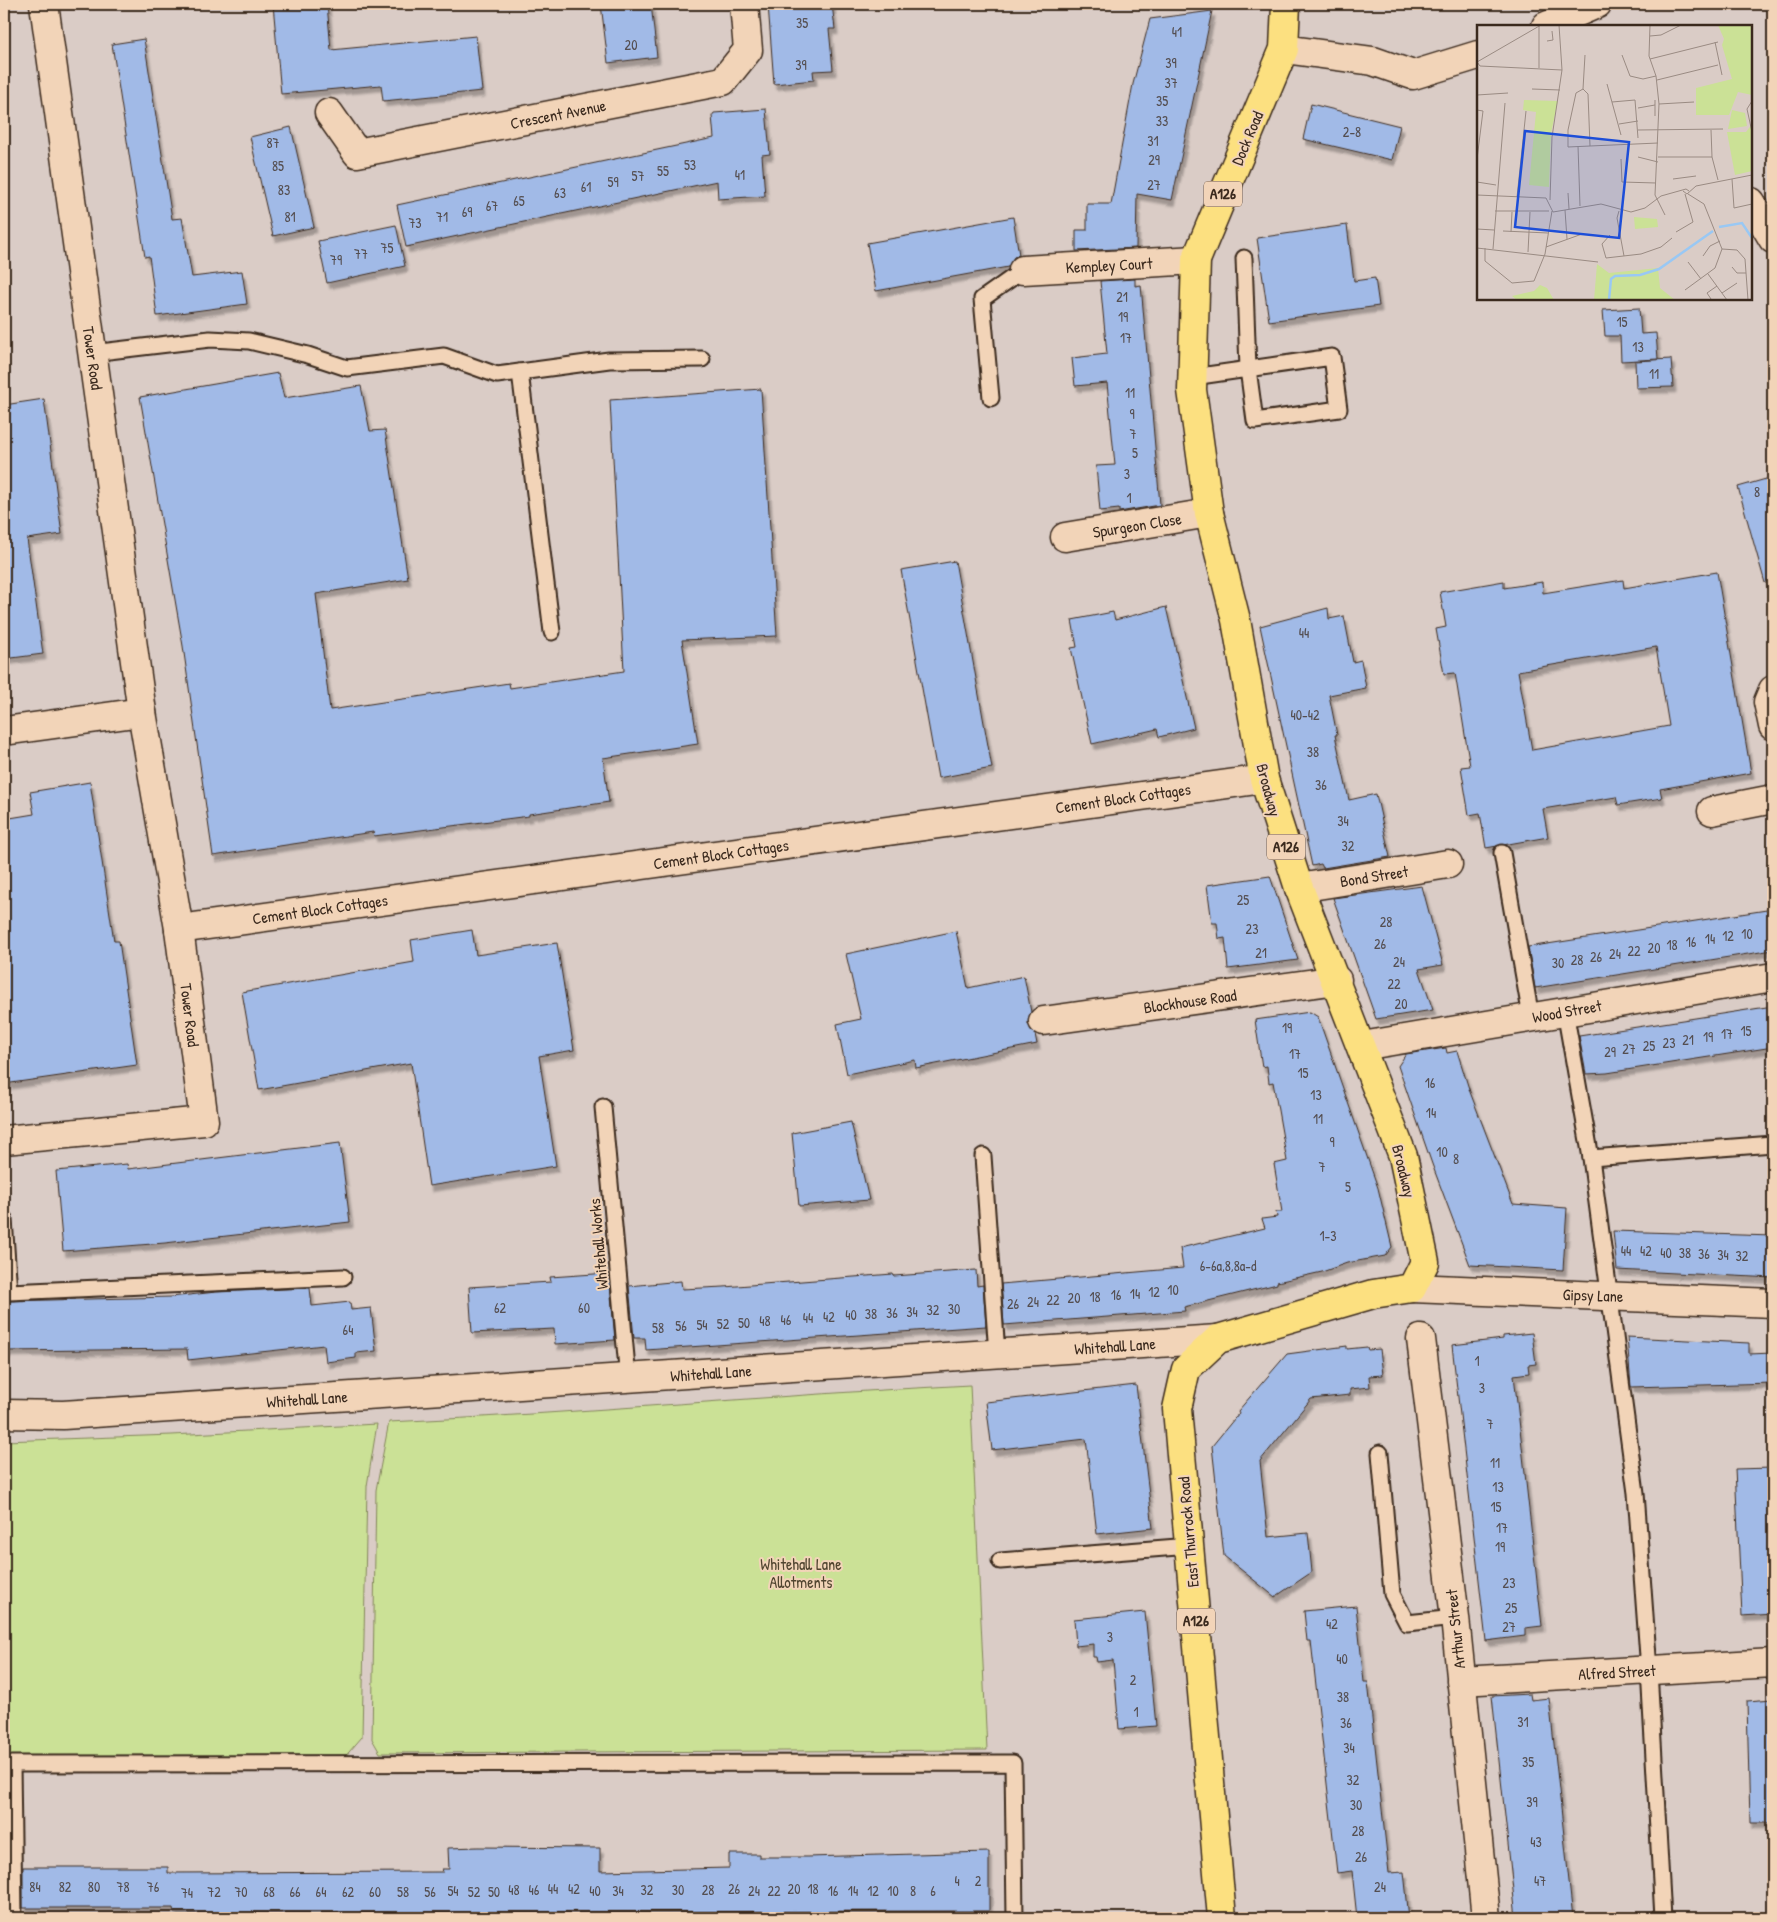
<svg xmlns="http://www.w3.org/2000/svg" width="1777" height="1922" font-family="'Patrick Hand',sans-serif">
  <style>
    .green { fill: #cbe196; stroke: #83865a }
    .building { fill: #a1bae7; stroke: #3b2a1e; fill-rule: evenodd; filter: url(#shadow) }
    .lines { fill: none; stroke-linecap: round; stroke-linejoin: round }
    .service-casing { stroke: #3b2a1e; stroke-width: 19 }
    .minor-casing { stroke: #3b2a1e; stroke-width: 31 }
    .primary-casing { stroke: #3b2a1e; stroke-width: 31 }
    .service { stroke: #f2d4b8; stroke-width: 15 }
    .minor { stroke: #f2d4b8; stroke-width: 28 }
    .primary { stroke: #fce080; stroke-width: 28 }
    .labels { text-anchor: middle; stroke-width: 4; stroke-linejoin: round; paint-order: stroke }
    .number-label { font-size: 14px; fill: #544e50 }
    .shield { fill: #f2d4b8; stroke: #725d4c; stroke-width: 1 }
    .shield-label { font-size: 15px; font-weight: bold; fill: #3b2a1e }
    .street-label { font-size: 16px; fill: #3b2a1e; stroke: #f2d4b8 }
    .park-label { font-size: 16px; fill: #514530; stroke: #f2d4b8 }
    .inset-river { fill: none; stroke: #99c8f4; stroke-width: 2.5 }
    .inset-road { fill: none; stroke: #9a8b83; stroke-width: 1 }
    .view { fill: #1d4ed8; fill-opacity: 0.15; stroke: #1d4ed8; stroke-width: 2.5 }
    .inset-edge { fill: none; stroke: #3b2a1e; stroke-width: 2.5 }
  </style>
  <defs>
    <filter id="shadow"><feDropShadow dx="3" dy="5.5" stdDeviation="1" flood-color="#0004"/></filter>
  </defs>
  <rect width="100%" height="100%" fill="#daccc6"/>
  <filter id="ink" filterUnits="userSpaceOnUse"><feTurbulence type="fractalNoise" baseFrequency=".02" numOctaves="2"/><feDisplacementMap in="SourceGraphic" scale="10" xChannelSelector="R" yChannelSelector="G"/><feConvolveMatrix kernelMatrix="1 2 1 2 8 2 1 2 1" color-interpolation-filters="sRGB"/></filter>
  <g filter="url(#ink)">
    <g class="green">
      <path d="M970,1385L987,1750L380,1753L372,1739L376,1490L389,1422C583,1413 776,1395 970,1385Z"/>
      <path d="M377,1424L367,1486L362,1737L343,1759L4,1757V1441L172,1435Z"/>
    </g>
    <g class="building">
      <path d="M273,4H327L331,50L476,36L482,91L383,101L381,85L281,94Z"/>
      <path d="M601,4H651L657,57L608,63Z"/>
      <path d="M768,4H832L835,29H829L833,70L813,71L814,80L774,84Z"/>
      <path d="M1212,11L1172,200L1137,194L1136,248L1076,251V230H1087V204H1111L1133,84L1150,19Z"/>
      <path d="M144,39L172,219L182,218L192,277L242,271L247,304L157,316L149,256L145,257L112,44Z"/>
      <path d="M1311,104L1400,126L1392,160L1303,139Z"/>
      <path d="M766,109L770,154L762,155L765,196L718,199L717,181L406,247L397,205L714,138L712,116L714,113Z"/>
      <path d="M291,127L314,227L273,236L250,137Z"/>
      <path d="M1013,217L1019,255L1014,257L1008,267L876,291L867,243Z"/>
      <path d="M396,225L405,266L327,283L318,241Z"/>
      <path d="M1347,225L1354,281L1375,278L1379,306L1269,321L1257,238Z"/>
      <path d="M1135,279V286L1141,285L1160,505L1119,512V509L1100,511L1096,466L1115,465L1107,383L1075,386L1072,358L1107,354L1100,281Z"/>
      <path d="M1639,308L1641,334L1656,333L1658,359L1621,361L1620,336H1605L1603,310Z"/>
      <path d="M1671,359L1673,387L1636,388L1635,361Z"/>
      <path d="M278,373L284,398L361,386L370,431L385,430L408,579L316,594L330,710L509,683L510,688L624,671L610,400L761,389L777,636L682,640L698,744L603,758L609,802L529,814V816L374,836L373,832L213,856L183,646L140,397Z"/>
      <path d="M44,399L62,534L27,539L43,654L4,659V405Z"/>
      <path d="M1773,477V582L1765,583L1738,487Z"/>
      <path d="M955,561L992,768L938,778L901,570Z"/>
      <path d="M1717,572L1751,773L1660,789L1662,798L1618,805L1616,797L1543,809L1548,837L1486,848L1480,813L1469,815L1461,767L1470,766L1455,673L1444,674L1436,629L1446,627L1440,592L1504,581V588L1542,582L1543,593L1623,580L1624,588ZM1656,647L1669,726L1532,750L1518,671Z"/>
      <path d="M1166,607L1194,728L1159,737L1157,729L1092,744L1071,648L1077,647L1072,620L1113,612L1115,620Z"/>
      <path d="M1328,608L1329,619L1344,616L1353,662L1361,660L1366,688L1329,695L1337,735H1335L1349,800L1376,794L1390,857L1323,868L1321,864L1312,866L1260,626Z"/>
      <path d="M90,782L114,941H119L137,1065L4,1084V819L34,814L30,792Z"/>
      <path d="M1270,876L1298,960L1228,969L1225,938L1219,939L1217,923H1212L1207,885Z"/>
      <path d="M1422,886L1443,965L1419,969L1433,1010L1376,1019L1333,898Z"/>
      <path d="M1773,909V950L1535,988L1528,947Z"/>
      <path d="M472,930L476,955L557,943L574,1050L539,1056L556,1166L429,1186L411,1063L259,1090L242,992L414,962L411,940Z"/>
      <path d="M956,931L968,988L1024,976L1031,1012L1028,1024L1035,1034L1037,1044L916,1068L915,1060L847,1074L837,1024L861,1019L846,954Z"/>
      <path d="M1773,1006V1047L1607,1073L1586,1074L1579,1036Z"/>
      <path d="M1310,1012L1318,1017L1378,1188L1392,1247L1385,1256L1347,1263L1322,1272L1277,1282V1284L1184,1307L1185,1311L1004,1325L1001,1284L1183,1268L1180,1248L1265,1228L1262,1219L1277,1217L1276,1212H1282L1274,1164L1287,1161L1273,1082L1269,1083L1267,1066L1262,1067L1255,1020Z"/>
      <path d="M1446,1048L1447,1053L1457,1051L1470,1092L1513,1204L1567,1208L1563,1270L1470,1265L1432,1164L1398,1066L1406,1054Z"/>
      <path d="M851,1122L869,1200L799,1206L792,1133Z"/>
      <path d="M340,1143L350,1222L165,1243L63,1251L56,1171L127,1164L128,1169Z"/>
      <path d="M1613,1231L1773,1236V1278L1617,1270Z"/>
      <path d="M976,1270L977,1286L983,1285L986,1326L646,1350L645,1338H634L629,1286L681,1281L682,1289L724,1287L893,1274L894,1276Z"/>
      <path d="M609,1273L615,1340L555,1344L554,1329L472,1333L469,1287L551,1282L550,1277Z"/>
      <path d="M310,1288L312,1306L350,1302L351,1310L371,1308L376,1351L356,1353V1358L326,1362L324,1345L188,1360L187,1349L4,1351V1300L9,1301L171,1297L216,1292Z"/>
      <path d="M1532,1333L1536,1364L1528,1365L1529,1373L1514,1375L1542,1626L1525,1628V1636L1486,1641L1452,1345L1503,1339V1336Z"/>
      <path d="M1627,1337L1749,1343V1354L1773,1353V1383L1631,1387Z"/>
      <path d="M1347,1346V1349L1367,1347L1368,1350L1380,1349L1383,1375L1369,1376L1370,1387L1350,1389V1395L1311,1399L1260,1461L1268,1537L1308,1533L1312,1572L1275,1597L1224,1556L1212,1446L1239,1413L1238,1411L1287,1354Z"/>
      <path d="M1136,1385L1153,1528L1097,1534L1086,1439L992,1450L986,1402Z"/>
      <path d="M1773,1468V1614L1742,1616L1735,1469Z"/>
      <path d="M1356,1606L1364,1682H1368L1389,1873L1404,1872L1409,1918H1357L1352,1871L1337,1873L1311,1641H1307L1304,1611Z"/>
      <path d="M1145,1612L1156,1726L1119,1729L1113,1660L1097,1662L1096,1657H1093V1644L1076,1646L1074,1619Z"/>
      <path d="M1530,1694L1531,1700L1549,1698L1573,1918H1516L1492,1696Z"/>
      <path d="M1773,1699V1823H1750L1747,1701Z"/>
      <path d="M478,1847L600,1848V1871L729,1868V1854H759V1857H807L989,1852V1911L174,1913L173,1908H23V1867H168V1873L443,1872L442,1869H449L448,1848Z"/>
    </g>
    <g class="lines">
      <defs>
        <g id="service">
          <path d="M92,353L210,339L249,341L308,355L347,368L444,356L497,375L609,360L702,359"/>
          <path d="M520,372L552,632"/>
          <path d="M1193,377L1332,357L1339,409L1255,421L1248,369L1244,258"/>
          <path d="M991,398L982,299L1023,270"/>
          <path d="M1502,853L1531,1017"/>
          <path d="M1565,1011L1591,1158L1636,1493L1649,1670L1663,1918"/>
          <path d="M603,1107L628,1379"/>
          <path d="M983,1156L997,1354"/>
          <path d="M1591,1158L1773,1144"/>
          <path d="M4,1219L9,1292L343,1277"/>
          <path d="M1380,1453L1392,1594L1407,1623L1455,1618"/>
          <path d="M1000,1561L1190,1546"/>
          <path d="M14,1918L12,1764L1013,1763L1015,1918"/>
        </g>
        <g id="minor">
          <path d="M44,4L142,712"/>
          <path d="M1546,26L1597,4"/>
          <path d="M1284,49L1373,61L1413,75L1478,55"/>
          <path d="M329,113L357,153L723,81L748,50L744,4"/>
          <path d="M1751,202L1773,239"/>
          <path d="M1023,270L1196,260"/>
          <path d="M1065,537L1209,513"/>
          <path d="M1773,690L1768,702L1773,726"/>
          <path d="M4,731L142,712L179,929L204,1121L4,1140"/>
          <path d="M1712,811L1773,799"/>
          <path d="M1299,888L1448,864"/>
          <path d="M179,929L1264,779"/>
          <path d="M1043,1021L1337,980"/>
          <path d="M1362,1046L1773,977"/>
          <path d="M1412,1288L1773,1303"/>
          <path d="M1421,1339L1455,1618L1486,1918"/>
          <path d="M4,1414L63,1415L1218,1339"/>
          <path d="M1461,1681L1773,1663"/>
        </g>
        <path id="primary" d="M1222,1918L1177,1409L1186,1369L1218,1339L1373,1294L1412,1288L1425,1262L1403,1156L1299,888L1264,779L1236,620L1209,513L1192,390L1196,260L1284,49L1286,4"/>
      </defs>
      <use href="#service" class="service-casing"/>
      <use href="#minor" class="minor-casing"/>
      <use href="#primary" class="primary-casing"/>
      <use href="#service" class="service"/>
      <use href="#minor" class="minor"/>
      <use href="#primary" class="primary"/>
    </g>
  </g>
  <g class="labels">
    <g class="number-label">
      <text x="802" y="28">35</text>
      <text x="1177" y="37">41</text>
      <text x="631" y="50">20</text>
      <text x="1171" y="68">39</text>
      <text x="801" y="70">39</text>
      <text x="1171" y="88">37</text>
      <text x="1162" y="106">35</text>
      <text x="1162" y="126">33</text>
      <text x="1352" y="137">2-8</text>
      <text x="1153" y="146">31</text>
      <text x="273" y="148">87</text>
      <text x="1154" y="165">29</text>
      <text x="690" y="170">53</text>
      <text x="278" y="171">85</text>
      <text x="663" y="176">55</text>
      <text x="740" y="180">41</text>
      <text x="638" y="181">57</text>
      <text x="613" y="187">59</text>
      <text x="1154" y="190">27</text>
      <text x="586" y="192">61</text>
      <text x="284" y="195">83</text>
      <text x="560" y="198">63</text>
      <text x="519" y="206">65</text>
      <text x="492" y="211">67</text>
      <text x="467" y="217">69</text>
      <text x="290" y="222">81</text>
      <text x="442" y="222">71</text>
      <text x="415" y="228">73</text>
      <text x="387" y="253">75</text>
      <text x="361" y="259">77</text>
      <text x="336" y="265">79</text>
      <text x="1122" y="302">21</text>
      <text x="1123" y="322">19</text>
      <text x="1622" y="327">15</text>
      <text x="1126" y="343">17</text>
      <text x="1638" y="352">13</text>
      <text x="1654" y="379">11</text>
      <text x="1130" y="398">11</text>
      <text x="1132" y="419">9</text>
      <text x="1133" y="439">7</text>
      <text x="1135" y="458">5</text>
      <text x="1127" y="479">3</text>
      <text x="1757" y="497">8</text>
      <text x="1129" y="503">1</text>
      <text x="1304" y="638">44</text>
      <text x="1305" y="720">40-42</text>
      <text x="1313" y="757">38</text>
      <text x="1321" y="790">36</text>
      <text x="1343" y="826">34</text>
      <text x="1348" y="851">32</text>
      <text x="1243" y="905">25</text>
      <text x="1386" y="927">28</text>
      <text x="1252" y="934">23</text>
      <text x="1747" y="939">10</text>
      <text x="1728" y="941">12</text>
      <text x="1710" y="944">14</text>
      <text x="1691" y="947">16</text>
      <text x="1380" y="949">26</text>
      <text x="1672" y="950">18</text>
      <text x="1654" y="953">20</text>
      <text x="1634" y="956">22</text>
      <text x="1261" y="958">21</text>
      <text x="1615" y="959">24</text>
      <text x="1596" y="962">26</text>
      <text x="1577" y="965">28</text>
      <text x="1399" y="967">24</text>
      <text x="1558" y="968">30</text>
      <text x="1394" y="989">22</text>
      <text x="1401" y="1009">20</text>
      <text x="1287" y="1033">19</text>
      <text x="1746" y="1036">15</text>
      <text x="1727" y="1039">17</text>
      <text x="1708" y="1042">19</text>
      <text x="1688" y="1045">21</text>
      <text x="1669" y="1048">23</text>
      <text x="1649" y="1051">25</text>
      <text x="1629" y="1054">27</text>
      <text x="1610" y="1057">29</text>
      <text x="1295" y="1059">17</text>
      <text x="1303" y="1078">15</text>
      <text x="1430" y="1088">16</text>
      <text x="1316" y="1100">13</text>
      <text x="1431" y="1118">14</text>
      <text x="1318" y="1124">11</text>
      <text x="1332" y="1147">9</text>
      <text x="1442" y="1157">10</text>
      <text x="1456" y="1164">8</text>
      <text x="1322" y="1172">7</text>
      <text x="1348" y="1192">5</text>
      <text x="1328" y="1241">1-3</text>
      <text x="1626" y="1256">44</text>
      <text x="1646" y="1256">42</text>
      <text x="1666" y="1258">40</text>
      <text x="1685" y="1258">38</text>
      <text x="1704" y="1259">36</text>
      <text x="1723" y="1260">34</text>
      <text x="1742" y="1261">32</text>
      <text x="1228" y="1271">6-6a,8,8a-d</text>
      <text x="1173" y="1295">10</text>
      <text x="1154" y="1297">12</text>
      <text x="1135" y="1299">14</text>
      <text x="1116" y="1300">16</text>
      <text x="1095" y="1302">18</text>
      <text x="1074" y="1303">20</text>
      <text x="1053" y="1305">22</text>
      <text x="1033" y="1307">24</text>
      <text x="1013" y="1309">26</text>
      <text x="500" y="1313">62</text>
      <text x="584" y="1313">60</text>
      <text x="954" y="1314">30</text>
      <text x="933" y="1315">32</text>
      <text x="912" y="1317">34</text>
      <text x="892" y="1318">36</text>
      <text x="871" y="1319">38</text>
      <text x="851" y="1320">40</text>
      <text x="829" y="1322">42</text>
      <text x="808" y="1323">44</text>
      <text x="786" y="1325">46</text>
      <text x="765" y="1326">48</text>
      <text x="744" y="1328">50</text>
      <text x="723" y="1329">52</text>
      <text x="702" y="1330">54</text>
      <text x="681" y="1331">56</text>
      <text x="658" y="1333">58</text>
      <text x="348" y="1335">64</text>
      <text x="1477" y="1366">1</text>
      <text x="1482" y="1393">3</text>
      <text x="1490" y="1429">7</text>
      <text x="1495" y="1468">11</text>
      <text x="1498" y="1492">13</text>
      <text x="1496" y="1512">15</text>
      <text x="1502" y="1533">17</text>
      <text x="1500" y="1552">19</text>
      <text x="1509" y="1588">23</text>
      <text x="1511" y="1613">25</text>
      <text x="1332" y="1629">42</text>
      <text x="1509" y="1632">27</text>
      <text x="1110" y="1642">3</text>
      <text x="1342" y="1664">40</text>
      <text x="1133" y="1685">2</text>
      <text x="1343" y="1702">38</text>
      <text x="1136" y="1717">1</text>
      <text x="1523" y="1727">31</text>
      <text x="1346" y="1728">36</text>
      <text x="1349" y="1753">34</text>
      <text x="1528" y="1767">35</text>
      <text x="1353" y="1785">32</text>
      <text x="1532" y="1807">39</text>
      <text x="1356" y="1810">30</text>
      <text x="1358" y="1836">28</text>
      <text x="1536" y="1847">43</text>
      <text x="1361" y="1862">26</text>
      <text x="957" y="1886">4</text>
      <text x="978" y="1886">2</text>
      <text x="1540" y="1886">47</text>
      <text x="35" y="1892">84</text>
      <text x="65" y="1892">82</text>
      <text x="94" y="1892">80</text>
      <text x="123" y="1892">78</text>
      <text x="153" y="1892">76</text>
      <text x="1380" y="1892">24</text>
      <text x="553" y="1894">44</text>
      <text x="574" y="1894">42</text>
      <text x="734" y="1894">26</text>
      <text x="794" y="1894">20</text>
      <text x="813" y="1894">18</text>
      <text x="514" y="1895">48</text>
      <text x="534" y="1895">46</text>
      <text x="647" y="1895">32</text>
      <text x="678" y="1895">30</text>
      <text x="708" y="1895">28</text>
      <text x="453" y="1896">54</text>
      <text x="595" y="1896">40</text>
      <text x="618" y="1896">34</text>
      <text x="754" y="1896">24</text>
      <text x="774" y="1896">22</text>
      <text x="833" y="1896">16</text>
      <text x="853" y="1896">14</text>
      <text x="873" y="1896">12</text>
      <text x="893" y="1896">10</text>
      <text x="913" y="1896">8</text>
      <text x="933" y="1896">6</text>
      <text x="214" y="1897">72</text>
      <text x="241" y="1897">70</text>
      <text x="269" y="1897">68</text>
      <text x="295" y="1897">66</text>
      <text x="321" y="1897">64</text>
      <text x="348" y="1897">62</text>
      <text x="375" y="1897">60</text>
      <text x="403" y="1897">58</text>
      <text x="430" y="1897">56</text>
      <text x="474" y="1897">52</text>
      <text x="494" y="1897">50</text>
      <text x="187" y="1898">74</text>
    </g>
    <g class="shield">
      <rect x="1204" y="181.5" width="38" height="25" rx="4"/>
      <rect x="1267" y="834.5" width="38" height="25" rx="4"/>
      <rect x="1177" y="1608.5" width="38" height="25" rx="4"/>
    </g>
    <g class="shield-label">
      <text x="1223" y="199">A126</text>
      <text x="1286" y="852">A126</text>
      <text x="1196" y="1626">A126</text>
    </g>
    <g class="street-label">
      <text transform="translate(558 114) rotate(-11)" y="6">Crescent Avenue</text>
      <text transform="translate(1247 138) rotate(-67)" y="6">Dock Road</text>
      <text transform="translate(1109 265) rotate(-3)" y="6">Kempley Court</text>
      <text transform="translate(93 358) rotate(82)" y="6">Tower Road</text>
      <text transform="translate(1137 525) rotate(-9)" y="6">Spurgeon Close</text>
      <text transform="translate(1269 790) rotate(75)" y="6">Broadway</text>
      <text transform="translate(1123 798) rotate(-8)" y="6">Cement Block Cottages</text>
      <text transform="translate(721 854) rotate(-8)" y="6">Cement Block Cottages</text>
      <text transform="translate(1374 876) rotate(-9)" y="6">Bond Street</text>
      <text transform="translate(320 909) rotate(-8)" y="6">Cement Block Cottages</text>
      <text transform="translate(1190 1001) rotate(-8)" y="6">Blockhouse Road</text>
      <text transform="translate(1567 1011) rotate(-10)" y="6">Wood Street</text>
      <text transform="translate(190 1015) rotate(83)" y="6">Tower Road</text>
      <text transform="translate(1404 1171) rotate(76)" y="6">Broadway</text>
      <text transform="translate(598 1244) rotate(-95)" y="6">Whitehall Works</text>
      <text transform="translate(1593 1295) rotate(2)" y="6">Gipsy Lane</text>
      <text transform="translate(1115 1346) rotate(-4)" y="6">Whitehall Lane</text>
      <text transform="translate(711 1373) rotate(-4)" y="6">Whitehall Lane</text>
      <text transform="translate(307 1399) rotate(-4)" y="6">Whitehall Lane</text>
      <text transform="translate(1188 1532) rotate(-95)" y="6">East Thurrock Road</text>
      <text transform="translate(1455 1629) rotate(-96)" y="6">Arthur Street</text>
      <text transform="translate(1617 1672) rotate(-3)" y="6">Alfred Street</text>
    </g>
    <g class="park-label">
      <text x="801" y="1570">Whitehall Lane<tspan x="801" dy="18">Allotments</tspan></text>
    </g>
  </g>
  <g transform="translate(1477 25)">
    <rect width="275" height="275" fill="#daccc6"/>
    <path d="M241,0H275V70L261,67L252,90H219V63L255,54L245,20L247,14ZM47,75L81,76L74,108L72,162L52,160L59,87L46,85ZM255,85L268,88L270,101L251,104ZM275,99V146L258,150L250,107H269ZM157,192L180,194L181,202L158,204ZM120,239L132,248L181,243L183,263L198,275H117ZM63,260L70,263L77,275H40L35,271L57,266Z" fill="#cbe196"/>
    <path class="inset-river" d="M242,202L265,198L275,213M132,275L134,254L138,251L163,250L182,244L236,206"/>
    <path class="inset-road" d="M173,0L172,31L179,51L182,79L178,170L188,190M62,1V43M173,11L184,10L204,0M70,16L76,15L75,6M238,17L245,50M145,30L153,51L166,54L179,51M173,34L241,17M0,37L3,41L85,45M0,37L64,0M180,55L241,40M130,59L144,110M55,64L83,65M106,64L111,69L113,121L91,122V105L99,68ZM106,64L108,30M0,70L31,68M178,75V91M275,76L270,84L275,107M135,77L158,75L161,113M182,79L217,77M161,83L178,80M0,85L6,86L0,134M142,99L161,96M161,105L246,104M234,105L235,132L241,155M101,121L103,181M113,121L181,118M161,132L181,137M181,132H235M144,134L145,157L179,158M196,154L219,151M255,154L257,183L275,179M0,157L19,160M206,166L210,169L219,161L275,150M91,168L92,184M0,170L69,173L76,187L124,179L154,187L168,183L184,171L209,164L212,166M40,172L49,86M73,175L75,112L85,45L82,0M88,185L90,214M18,186H72M142,186L140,193L147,231M0,204L17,205M26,206L71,208M34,207L35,187M199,207L216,197L208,169M133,210L125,219L129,233L164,229L184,222L195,213M69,222L105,209M0,223L121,237M8,223V236L35,258L57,256L68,229L75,186M16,224L28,78M245,224L260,225L268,234L271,275M51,227L53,187M226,231L233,221L243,216M211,237L224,254M255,242L260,248H269M231,249L250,275M208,265L238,243L245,224L227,179L211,169M245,268L260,258M234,274L230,268L240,261"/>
    <path class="view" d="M48,106L152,117L142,213L38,202Z"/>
    <rect width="275" height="275" class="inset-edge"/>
  </g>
  <rect width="1777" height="1922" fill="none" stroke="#f2d4b8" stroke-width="20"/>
  <rect x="10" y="10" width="1757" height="1902" fill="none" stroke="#3b2a1e" stroke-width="2" filter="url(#ink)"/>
</svg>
